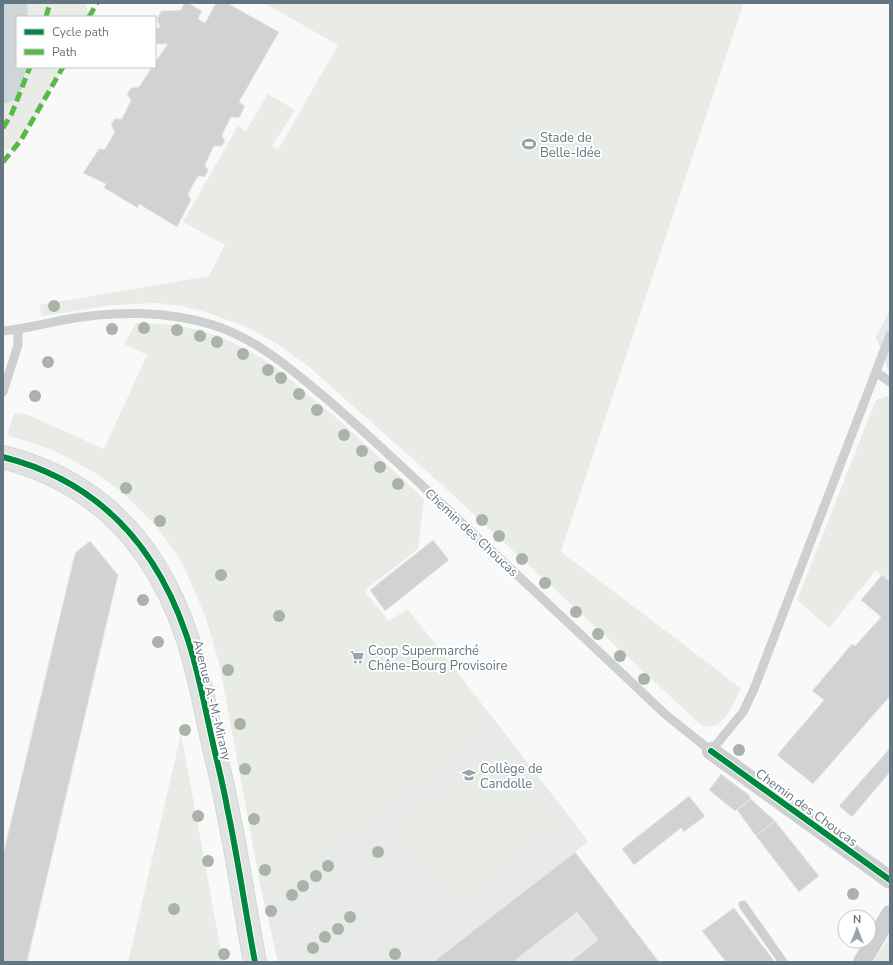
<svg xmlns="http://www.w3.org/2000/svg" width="893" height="965" font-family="'Nunito Sans',sans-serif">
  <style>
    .built { fill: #e8e9e9 }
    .green { fill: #e8ebe6 }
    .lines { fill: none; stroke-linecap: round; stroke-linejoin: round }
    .river { stroke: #ced6d9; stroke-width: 37 }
    .building { fill: #d0d2d3; stroke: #e8e8e8 }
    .secondary-casing { stroke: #d5d6d7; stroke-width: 24 }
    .lane { stroke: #cecfd0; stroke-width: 9 }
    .street { stroke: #cecfd0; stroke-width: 18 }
    .secondary { stroke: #e1e2e2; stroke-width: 22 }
    .quiet { stroke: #58b947; stroke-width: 5; stroke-dasharray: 10 5; stroke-linecap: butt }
    .cycleway-casing { stroke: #fff; stroke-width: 8 }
    .cycleway { stroke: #00873e; stroke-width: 6 }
    .tree { fill: #a9b3a7 }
    .labels { text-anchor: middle; stroke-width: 4; stroke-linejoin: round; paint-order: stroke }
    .poi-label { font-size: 13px; fill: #657683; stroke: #fff; text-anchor: start }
    .street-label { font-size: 13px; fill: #657683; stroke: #fff }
  </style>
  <rect width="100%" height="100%" fill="#f9f9f9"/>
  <g class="built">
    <path d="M890,310V375L876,337Z"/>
    <path d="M486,709L588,841L575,852L659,962H278L260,884Z"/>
  </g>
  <g class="green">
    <path d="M3,3H86L89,17H17V67H57L61,72L21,140L3,153Z"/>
    <path d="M264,3H744L561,552L741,688C733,703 723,734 701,725L441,484L309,367L276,343L246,327L206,312L181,306L155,303L114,305L41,316L40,305L209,276L225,245L183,222L238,126L246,131L268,94L295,110L272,146L278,150L338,45Z"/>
    <path d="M136,323L178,325L219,336L251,352L274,366L340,421L424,499L418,549L364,591L389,621L408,609L486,709L260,884L220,667L206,618L182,562L157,527L122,492L94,472L53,450L7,435L14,413L26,414L104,449L147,355L124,344Z"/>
    <path d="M888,396L890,397V582L876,570L829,628L797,600L876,400Z"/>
    <path d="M484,716L492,727L272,897L263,885Z"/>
    <path d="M181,734L223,962H128L134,937Z"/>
    <path d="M503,741L564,821L453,905L393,826Z"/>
    <path d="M890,936V962H873Z"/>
  </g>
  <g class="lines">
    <path class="river" d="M3,85L8,65L9,3"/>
  </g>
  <g class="building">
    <path d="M184,3H188L202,11L198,19L205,23L216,3H227L279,32L239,102L245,106L239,118L231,117L222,135L225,141L222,146H214L205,165L208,170L205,177L198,176L188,194L191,200L177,227L139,204L138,208L104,188L106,184L83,173L99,149H105L115,132L111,125L114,119H122L131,100L127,94L131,88L139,87L152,67H155V62L168,44H155V28L160,27L157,19L161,11L181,10Z"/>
    <path d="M433,540L449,560L385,611L370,590Z"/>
    <path d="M90,541L118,575L27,962H3V855L75,553Z"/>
    <path d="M882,575L890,582V696L813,784L777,755L824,700L812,691L852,644L855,646L881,617L861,600Z"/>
    <path d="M890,748V772L852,817L839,806Z"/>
    <path d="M721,774L749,795L751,799L735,811L709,790Z"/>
    <path d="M689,796L705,816L684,832L681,828L634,865L622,849Z"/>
    <path d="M751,799L775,821L756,836L737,810Z"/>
    <path d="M775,821L819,876L799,892L756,836Z"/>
    <path d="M575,852L659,962H570L598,940L577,912L513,962H433Z"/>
    <path d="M734,908L775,962H726L702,931Z"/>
  </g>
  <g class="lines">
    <defs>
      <path id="secondary" d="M3,457C97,481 155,543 186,634C198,668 204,704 212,739C217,762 223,784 227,807C238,858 245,910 255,962"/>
    </defs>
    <use href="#secondary" class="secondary-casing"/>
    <g class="lane">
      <path d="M3,331C23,329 43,324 63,320C111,311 166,310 213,325C254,338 289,367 322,395C353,421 383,449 413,477C497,555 581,635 665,714L711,751L743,712L754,689L890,335"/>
      <path d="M876,372L890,382"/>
      <path d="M3,392L18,345V330"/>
      <path d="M743,905L783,962"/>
    </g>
    <g class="street">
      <path d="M711,751L890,880"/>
      <path d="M862,962L890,914"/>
    </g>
    <use href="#secondary" class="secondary"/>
    <g class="quiet">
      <path d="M46,17L50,3"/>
      <path d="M89,17L97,3"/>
      <path d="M3,128L12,113L30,67"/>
      <path d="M3,162L21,140L63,67"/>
    </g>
    <defs>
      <g id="cycleway">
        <path d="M3,457C97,481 155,543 186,634C198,668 204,704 212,739C217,762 223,784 227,807C238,858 245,910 255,962"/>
        <path d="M711,751L890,880"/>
      </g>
    </defs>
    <use href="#cycleway" class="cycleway-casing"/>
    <use href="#cycleway" class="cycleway"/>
  </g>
  <g class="tree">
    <circle cx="54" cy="306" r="6"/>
    <circle cx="144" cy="328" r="6"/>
    <circle cx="112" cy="329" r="6"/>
    <circle cx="177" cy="330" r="6"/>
    <circle cx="200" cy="336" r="6"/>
    <circle cx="217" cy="342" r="6"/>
    <circle cx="243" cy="354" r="6"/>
    <circle cx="48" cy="362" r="6"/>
    <circle cx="268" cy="370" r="6"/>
    <circle cx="281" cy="378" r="6"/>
    <circle cx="299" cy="394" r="6"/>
    <circle cx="35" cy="396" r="6"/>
    <circle cx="317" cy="410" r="6"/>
    <circle cx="344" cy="435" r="6"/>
    <circle cx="362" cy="451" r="6"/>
    <circle cx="380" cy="467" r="6"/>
    <circle cx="398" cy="484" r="6"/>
    <circle cx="126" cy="488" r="6"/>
    <circle cx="482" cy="520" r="6"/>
    <circle cx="160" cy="521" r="6"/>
    <circle cx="499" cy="536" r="6"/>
    <circle cx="522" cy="559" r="6"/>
    <circle cx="221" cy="575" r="6"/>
    <circle cx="545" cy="583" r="6"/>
    <circle cx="143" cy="600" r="6"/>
    <circle cx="576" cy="612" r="6"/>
    <circle cx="279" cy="616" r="6"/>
    <circle cx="598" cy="634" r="6"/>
    <circle cx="158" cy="642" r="6"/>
    <circle cx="620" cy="656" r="6"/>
    <circle cx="228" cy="670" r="6"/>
    <circle cx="644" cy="679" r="6"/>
    <circle cx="240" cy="724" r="6"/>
    <circle cx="185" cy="730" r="6"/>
    <circle cx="739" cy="750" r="6"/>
    <circle cx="245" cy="769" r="6"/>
    <circle cx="198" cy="816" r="6"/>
    <circle cx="254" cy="819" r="6"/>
    <circle cx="378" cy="852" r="6"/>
    <circle cx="208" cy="861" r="6"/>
    <circle cx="328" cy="866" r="6"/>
    <circle cx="265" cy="870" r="6"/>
    <circle cx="316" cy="876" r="6"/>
    <circle cx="303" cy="886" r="6"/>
    <circle cx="853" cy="894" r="6"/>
    <circle cx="292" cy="895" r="6"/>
    <circle cx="174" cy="909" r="6"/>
    <circle cx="271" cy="911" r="6"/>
    <circle cx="350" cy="917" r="6"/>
    <circle cx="338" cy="929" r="6"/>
    <circle cx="325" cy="937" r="6"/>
    <circle cx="313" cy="948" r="6"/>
    <circle cx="224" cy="954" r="6"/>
    <circle cx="395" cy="954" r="6"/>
  </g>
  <defs>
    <symbol id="stadium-bare" viewBox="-9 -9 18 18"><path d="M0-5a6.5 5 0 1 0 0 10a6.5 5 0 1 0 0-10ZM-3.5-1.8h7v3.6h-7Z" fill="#99a4ac" stroke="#fff" stroke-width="2.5" paint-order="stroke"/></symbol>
    <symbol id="supermarket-bare" viewBox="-9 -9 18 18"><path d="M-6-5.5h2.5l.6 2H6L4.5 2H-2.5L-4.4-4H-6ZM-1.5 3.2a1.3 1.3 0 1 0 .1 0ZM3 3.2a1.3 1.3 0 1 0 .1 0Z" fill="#99a4ac" stroke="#fff" stroke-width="2.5" paint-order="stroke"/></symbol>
    <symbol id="school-bare" viewBox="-9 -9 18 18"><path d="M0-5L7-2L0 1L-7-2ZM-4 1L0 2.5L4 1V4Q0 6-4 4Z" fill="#99a4ac" stroke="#fff" stroke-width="2.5" paint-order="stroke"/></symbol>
  </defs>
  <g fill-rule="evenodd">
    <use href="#stadium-bare" x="519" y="134" width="20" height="20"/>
    <use href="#supermarket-bare" x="347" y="647" width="20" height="20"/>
    <use href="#school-bare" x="459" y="765" width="20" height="20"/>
  </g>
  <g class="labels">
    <g class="poi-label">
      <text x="540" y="142">Stade de<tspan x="540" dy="15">Belle-Idée</tspan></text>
      <text x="368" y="655">Coop Supermarché<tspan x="368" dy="15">Chêne-Bourg Provisoire</tspan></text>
      <text x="480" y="773">Collège de<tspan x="480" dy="15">Candolle</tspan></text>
    </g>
    <g class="street-label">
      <text transform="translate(472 532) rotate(43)" y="5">Chemin des Choucas</text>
      <text transform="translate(213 700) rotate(76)" y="5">Avenue A.-M.-Mirany</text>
      <text transform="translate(807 807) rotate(36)" y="5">Chemin des Choucas</text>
    </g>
  </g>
  <rect width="893" height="965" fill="none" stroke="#657683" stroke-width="8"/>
  <rect x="16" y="16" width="140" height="52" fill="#ffffff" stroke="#c1c8cd"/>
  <rect x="24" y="29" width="20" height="6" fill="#00873e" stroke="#c1c8cd"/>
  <text x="52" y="36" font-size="12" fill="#657683">Cycle path</text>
  <rect x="24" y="49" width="20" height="6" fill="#58b947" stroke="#c1c8cd"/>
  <text x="52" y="56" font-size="12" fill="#657683">Path</text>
  <g transform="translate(857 929)"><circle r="19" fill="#ffffff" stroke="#c1c8cd"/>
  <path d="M0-3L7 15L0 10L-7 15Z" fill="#99a4ac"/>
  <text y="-6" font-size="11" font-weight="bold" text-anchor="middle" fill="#657683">N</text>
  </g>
</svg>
